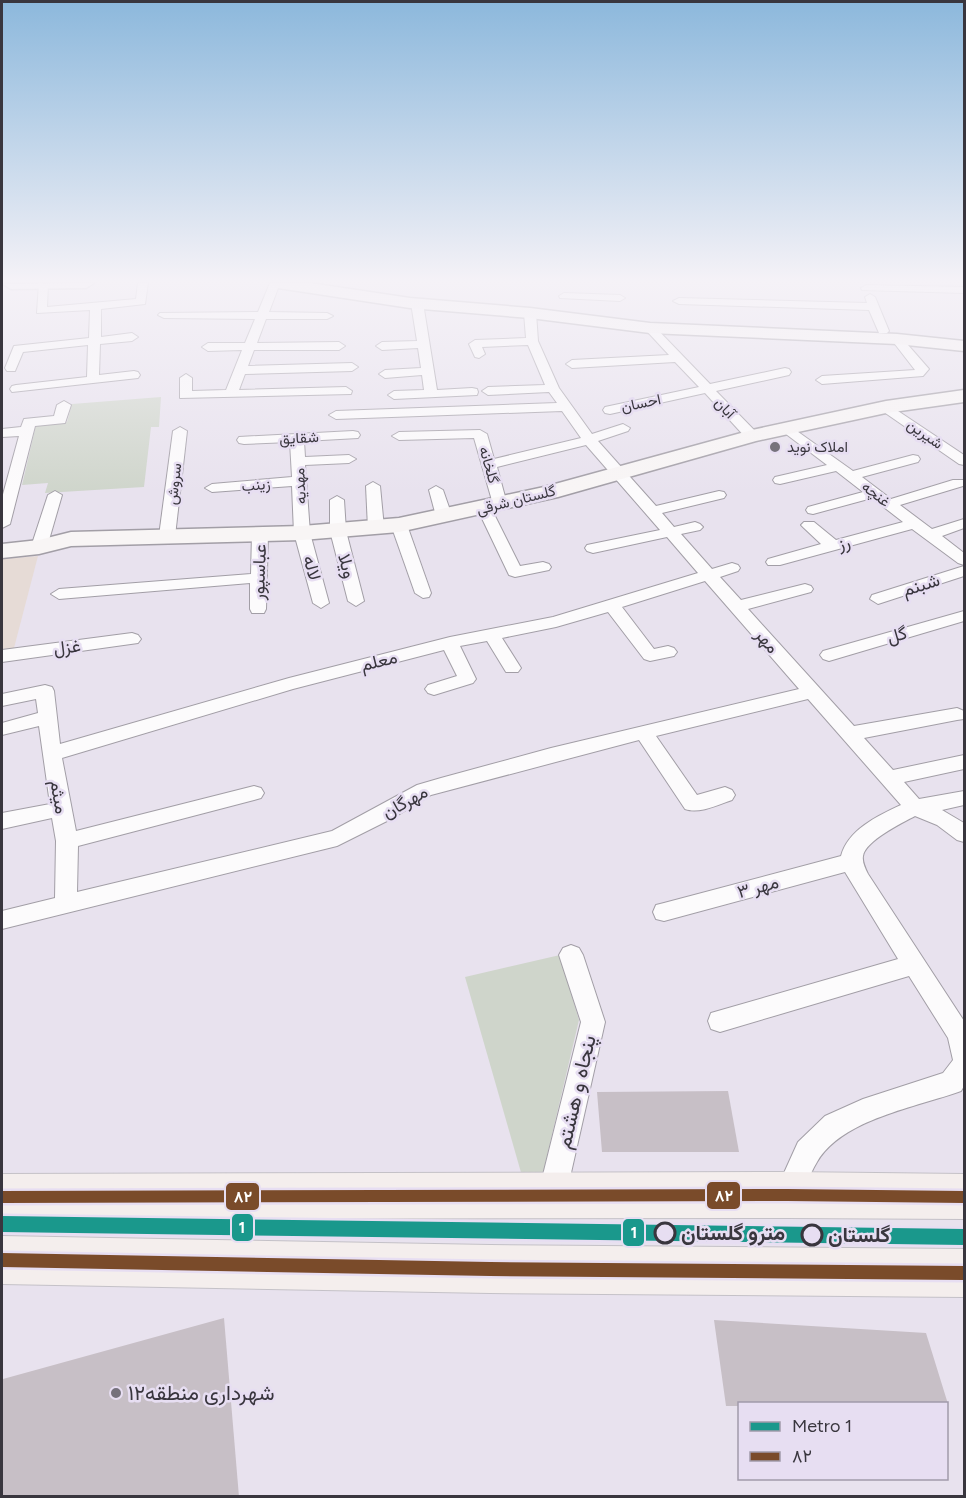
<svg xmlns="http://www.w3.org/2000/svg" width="966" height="1498" font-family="Figtree,Vazirmatn,sans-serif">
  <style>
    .medical { fill: #e6dbd6 }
    .green { fill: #cfd5cb }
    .building { fill: #c7bfc6 }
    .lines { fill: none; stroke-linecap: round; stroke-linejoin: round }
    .street-casing { stroke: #a29ea6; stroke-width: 2 }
    .secondary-casing { stroke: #a29ea6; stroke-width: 3 }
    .primary-casing { stroke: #c4c1c7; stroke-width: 2 }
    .street { fill: #fcfbfc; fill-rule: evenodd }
    .secondary { fill: #f8f5f5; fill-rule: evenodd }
    .primary { fill: #f4eeed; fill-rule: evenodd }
    .bus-1-casing { stroke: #e7def2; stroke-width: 5 }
    .bus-1 { fill: #7a4b2a; fill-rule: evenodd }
    .metro-1-casing { stroke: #e7def2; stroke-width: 5 }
    .metro-1 { fill: #1a988c; fill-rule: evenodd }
    .poi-dot { fill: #76727c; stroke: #e7def2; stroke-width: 2 }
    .stop-dot { fill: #e7def2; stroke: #39363e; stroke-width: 3 }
    .labels { text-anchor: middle; stroke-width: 5; stroke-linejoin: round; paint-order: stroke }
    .far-street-label { font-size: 15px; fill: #39363e; stroke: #e7def2 }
    .far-poi-label { font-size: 15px; fill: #39363e; stroke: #e7def2; text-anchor: start }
    .street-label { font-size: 18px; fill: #39363e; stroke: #e7def2 }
    .near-street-label { font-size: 21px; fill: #39363e; stroke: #e7def2 }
    .near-stop-label { font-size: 21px; font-weight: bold; fill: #39363e; stroke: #e7def2; text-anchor: start }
    .near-poi-label { font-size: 21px; fill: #39363e; stroke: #e7def2; text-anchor: start }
    .line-badge { stroke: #e7def2; stroke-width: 2 }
    .badge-label { font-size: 16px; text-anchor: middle; font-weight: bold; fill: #fff }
  </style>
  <rect width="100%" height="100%" fill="#e8e2ee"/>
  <path class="medical" d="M38,556L14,648L2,649V559Z"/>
  <g class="green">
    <path d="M161,397L159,427H151L144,487L45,493L48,483L22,485L36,425L67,422L72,404Z"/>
    <path d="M560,955L579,1020L543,1173L522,1176L465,977Z"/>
  </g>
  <g class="building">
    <path d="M728,1091L739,1152H602L597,1092Z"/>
    <path d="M224,1318L239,1497H2L3,1379Z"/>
    <path d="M714,1320L926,1333L948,1404H740V1406H726Z"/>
  </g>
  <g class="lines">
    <defs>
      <g id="street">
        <path d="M39,283L48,285L47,307L136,299L138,283H148L145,304L101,309V337L132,333L138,337L132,341L100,344L99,375L134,371L138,372L140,375L138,378L12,392L10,389L12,386L16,385L87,377L88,345L23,352L15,371H7L5,368L14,346L89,338L90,310L37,313Z"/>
        <path d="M270,283H280L269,312L327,313L333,316L327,319H266L257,343L339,342L345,346L339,350H254L248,366L352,363L358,367L352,371L245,374L239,390L346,387L352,391L351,394L180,398V378L186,374L192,378V391L226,390L242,350L208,351L202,347L208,343H245L255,319L164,318L158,315L160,313L258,312Z"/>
        <path d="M866,285L964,287V293L862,290L861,288Z"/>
        <path d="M564,293L620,295L625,298L620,301L560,298L559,296Z"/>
        <path d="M870,294L875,297L889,331L887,333H879L869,310L679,304L673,301L679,298L867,303L865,297Z"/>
        <path d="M417,300L423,303L437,390L472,388L477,389L478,392L477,395L394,399L388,395L394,391L424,390L422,375L385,378L379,374L385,370L421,368L418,348L382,350L376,346L382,342L417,341L411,303Z"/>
        <path d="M530,310L536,313L538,341L559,388L592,434L623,424L630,428L628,431L598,441L656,506L719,491L724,492L726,495L724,498L662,513L674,527L695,522L700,524L703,527L700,530L681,534L712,569L732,563L738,565L740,568L738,571L720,577L741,600L805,584L811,586L813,589L811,592L748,609L854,726L957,708L964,711V719L957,720L864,738L893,770L964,755V769L904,782L919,799L964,791V805L942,810L964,823V842L957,840L937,825L915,816C902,823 865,841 863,856C862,862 865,868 868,874L964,1021V1086L961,1091C917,1107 842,1119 817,1162C809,1175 804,1191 798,1205L788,1209L778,1205L774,1195L798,1142L825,1116L863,1099L943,1073L953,1060L948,1038L909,976L720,1032L711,1029L708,1021L711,1013L898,959L845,872L664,921L656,919L653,912L656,905L664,903L841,856C848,830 877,816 901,805L808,699L656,736L697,795L725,787L732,790L735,795L732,800C718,805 699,814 685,809L639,740L431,795L393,818L337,846L2,929V911L55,898L56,841L52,818L2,829V813L50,804L39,726L2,735V723L38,713L36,699L2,706V694L45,685L52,687L54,691L60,744L289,678L450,637L553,617L698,573L667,537L593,553L587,551L585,548L587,545L660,530L586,445L497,467L507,504L500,508L493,504L474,438L399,440L392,436L399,432L480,430L487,434L494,459L581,438L562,411L336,419L329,415L336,411L557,403L549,392L488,395L482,391L488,387L545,385L528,345L482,347L485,354L479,358L475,357L469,344L475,340L526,338L524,313ZM705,581L799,689L551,748L441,778L417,785L332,831L77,892L78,846L254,800L261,798L264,793L261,788L254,786L76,831L62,758L293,689L444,650L457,676L428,685L425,689L428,693L434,695L473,683L476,679L460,646L487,641L506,672H518L521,668L502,638L556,627L608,612L644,659L650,661L674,656L677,652L674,648L668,646L654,649L622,607Z"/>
        <path d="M650,325L654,326L710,384L785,368L789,369L791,372L789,375L716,391L757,433L759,436L757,439H747L705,393L610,414L605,413L603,410L605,407L699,387L675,362L572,368L566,364L572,360L669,355L644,328Z"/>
        <path d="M897,335L901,337L929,369L923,376L822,384L816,380L822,376L915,370L891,339Z"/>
        <path d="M64,401L71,405L65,423L35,426L10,524L2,528V498L19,436L2,437V429L21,427L24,419L54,416L57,405Z"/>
        <path d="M886,403L964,455V465L959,464L881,410L879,407L881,404Z"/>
        <path d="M787,424L853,471L913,455L918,456L920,459L918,462L862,477L891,499L953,480H963V486L900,505L932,529L964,519V528L942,536L964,553V565L958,563L912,529L780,565H768L766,562L768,559L821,544L804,528L801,525L804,522H814L836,540L903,522L872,498L813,514L808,513L806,510L808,507L863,492L836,471L780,484L775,483L773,480L775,477L827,465L782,431L780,428Z"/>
        <path d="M180,427L187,431L175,536L167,541L159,536L173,431Z"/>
        <path d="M353,431L358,432L360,435L358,438L304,441L305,457L349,455L356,459L349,463L305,465L310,533L329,603L321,608L313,603L294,533L292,486L212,492L205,488L212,484L292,477L290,442L244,444L239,443L237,440L239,437Z"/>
        <path d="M373,482L380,486L384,528L376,533L368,528L366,486Z"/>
        <path d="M436,486L443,490L452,516L449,519H439L436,516L429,490Z"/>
        <path d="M55,491L62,495L47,547L39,552L33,550L31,547L48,495Z"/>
        <path d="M337,496L344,500L346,531L364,601L356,606L348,601L330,531V500Z"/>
        <path d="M484,504L491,508L520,566L543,562L549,564L551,567L549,570L515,577L509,575L477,508Z"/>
        <path d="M399,520L407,525L431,593L429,597L423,598L415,593L391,525Z"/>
        <path d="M260,529L268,534L266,609L264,613H252L250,609V583L59,599L51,594L59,589L251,574L252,534Z"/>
        <path d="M964,566V576L878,604L870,599L872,595Z"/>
        <path d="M964,611V621L829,661L823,659L820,655L823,651Z"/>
        <path d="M132,633L138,635L141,639L138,643L2,662V650Z"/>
        <path d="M571,945L579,948L583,955L605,1022L566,1195L562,1205L552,1209L542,1205L538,1195L581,1022L559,955L563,948Z"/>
      </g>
      <g id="secondary">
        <path d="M94,283L86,288L11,289L3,284Z"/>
        <path d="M270,283H310L410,298L530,308L650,323L897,334L964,341V351L897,344L650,333L530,318L410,308L278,288Z"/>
        <path d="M964,390V402L886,413L756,441L558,497L399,532L302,540L71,546L39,554L2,558V544L39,540L71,532L302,526L399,518L544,487L752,430L886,401Z"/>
      </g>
      <g id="primary">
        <path d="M788,1172L964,1174V1219L788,1218L2,1219V1174Z"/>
        <path d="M2,1236L490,1245L964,1249V1297L490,1293L2,1284Z"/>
      </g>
    </defs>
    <use href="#street" class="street-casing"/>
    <use href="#secondary" class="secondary-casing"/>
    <use href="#primary" class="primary-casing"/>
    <use href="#street" class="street"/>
    <use href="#secondary" class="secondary"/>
    <use href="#primary" class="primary"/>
    <defs>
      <g id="bus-1">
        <path d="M788,1189L964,1191V1203L788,1201L2,1203V1191Z"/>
        <path d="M2,1253L490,1262L964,1266V1280L490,1276L2,1267Z"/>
      </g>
    </defs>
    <use href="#bus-1" class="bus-1-casing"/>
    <use href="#bus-1" class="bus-1"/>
    <defs>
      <path id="metro-1" d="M2,1216L964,1229V1245L2,1232Z"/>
    </defs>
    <use href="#metro-1" class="metro-1-casing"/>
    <use href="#metro-1" class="metro-1"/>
  </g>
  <linearGradient id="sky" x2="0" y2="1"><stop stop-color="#8cb8dc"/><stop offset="0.57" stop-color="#f5f2f7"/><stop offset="1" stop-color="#f5f2f7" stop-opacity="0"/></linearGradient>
  <rect width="966" height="493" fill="url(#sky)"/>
  <g class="poi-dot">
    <circle cx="775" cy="447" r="6"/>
    <circle cx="116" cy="1393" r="6"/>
  </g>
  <g class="stop-dot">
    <circle cx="665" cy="1233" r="10"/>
    <circle cx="812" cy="1235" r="10"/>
  </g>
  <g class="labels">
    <g class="far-street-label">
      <text transform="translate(641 403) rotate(-12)" y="5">احسان</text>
      <text transform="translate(725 408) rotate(46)" y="5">آبان</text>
      <text transform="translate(925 434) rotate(35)" y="5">شیرین</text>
      <text transform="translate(299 438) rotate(-3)" y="5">شقایق</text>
      <text transform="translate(489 465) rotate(74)" y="5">گلخانه</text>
      <text transform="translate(174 484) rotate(-83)" y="5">سروش</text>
      <text transform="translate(256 485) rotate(-5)" y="5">زینب</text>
      <text transform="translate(300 486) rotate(-93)" y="5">مهدیه</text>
      <text transform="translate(876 494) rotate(38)" y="5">غنچه</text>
      <text transform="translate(516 500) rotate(-14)" y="5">گلستان شرقی</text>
    </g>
    <g class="far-poi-label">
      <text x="787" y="452">املاک نوید</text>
    </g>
    <g class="street-label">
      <text transform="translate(844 543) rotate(-15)" y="6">رز</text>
      <text transform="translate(347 566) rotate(75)" y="6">ویلا</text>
      <text transform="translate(312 568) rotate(75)" y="6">لاله</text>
      <text transform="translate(259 572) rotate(-88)" y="6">عباسپور</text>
      <text transform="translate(921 585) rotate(-18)" y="6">شبنم</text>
      <text transform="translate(897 635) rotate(-16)" y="6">گل</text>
      <text transform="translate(767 641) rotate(50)" y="6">مهر</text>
      <text transform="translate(67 647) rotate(-7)" y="6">غزل</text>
      <text transform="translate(379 661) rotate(-14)" y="6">معلم</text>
      <text transform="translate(59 797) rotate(80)" y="6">میثم</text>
      <text transform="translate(405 802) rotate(-29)" y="6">مهرگان</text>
      <text transform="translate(758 887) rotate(-15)" y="6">مهر ۳</text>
    </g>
    <g class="near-street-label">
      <text transform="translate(576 1092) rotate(-77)" y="7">پنجاه و هشتم</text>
    </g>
    <g class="near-stop-label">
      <text x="681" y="1240">مترو گلستان</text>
      <text x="828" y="1242">گلستان</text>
    </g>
    <g class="near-poi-label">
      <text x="128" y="1400">شهرداری منطقه۱۲</text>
    </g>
  </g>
  <g class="line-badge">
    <rect x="706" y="1181" width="35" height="29" rx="6" fill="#7a4b2a"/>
    <rect x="225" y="1182" width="35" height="29" rx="6" fill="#7a4b2a"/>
    <rect x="231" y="1213" width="23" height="29" rx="6" fill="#1a988c"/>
    <rect x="622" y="1218" width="23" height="29" rx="6" fill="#1a988c"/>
  </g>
  <g class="badge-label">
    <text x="724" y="1201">۸۲</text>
    <text x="243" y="1202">۸۲</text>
    <text x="242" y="1233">1</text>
    <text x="634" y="1238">1</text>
  </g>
  <rect width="966" height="1498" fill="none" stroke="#39363e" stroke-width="6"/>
  <rect x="738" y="1402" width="210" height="78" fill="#e7def2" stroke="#a19baa" stroke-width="1.5"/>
  <rect x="750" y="1422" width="30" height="9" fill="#1a988c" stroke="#a19baa" stroke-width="1.5"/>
  <text x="792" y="1432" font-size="18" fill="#39363e">Metro 1</text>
  <rect x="750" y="1452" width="30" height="9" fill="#7a4b2a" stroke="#a19baa" stroke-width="1.5"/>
  <text x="792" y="1462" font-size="18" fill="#39363e">۸۲</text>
</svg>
